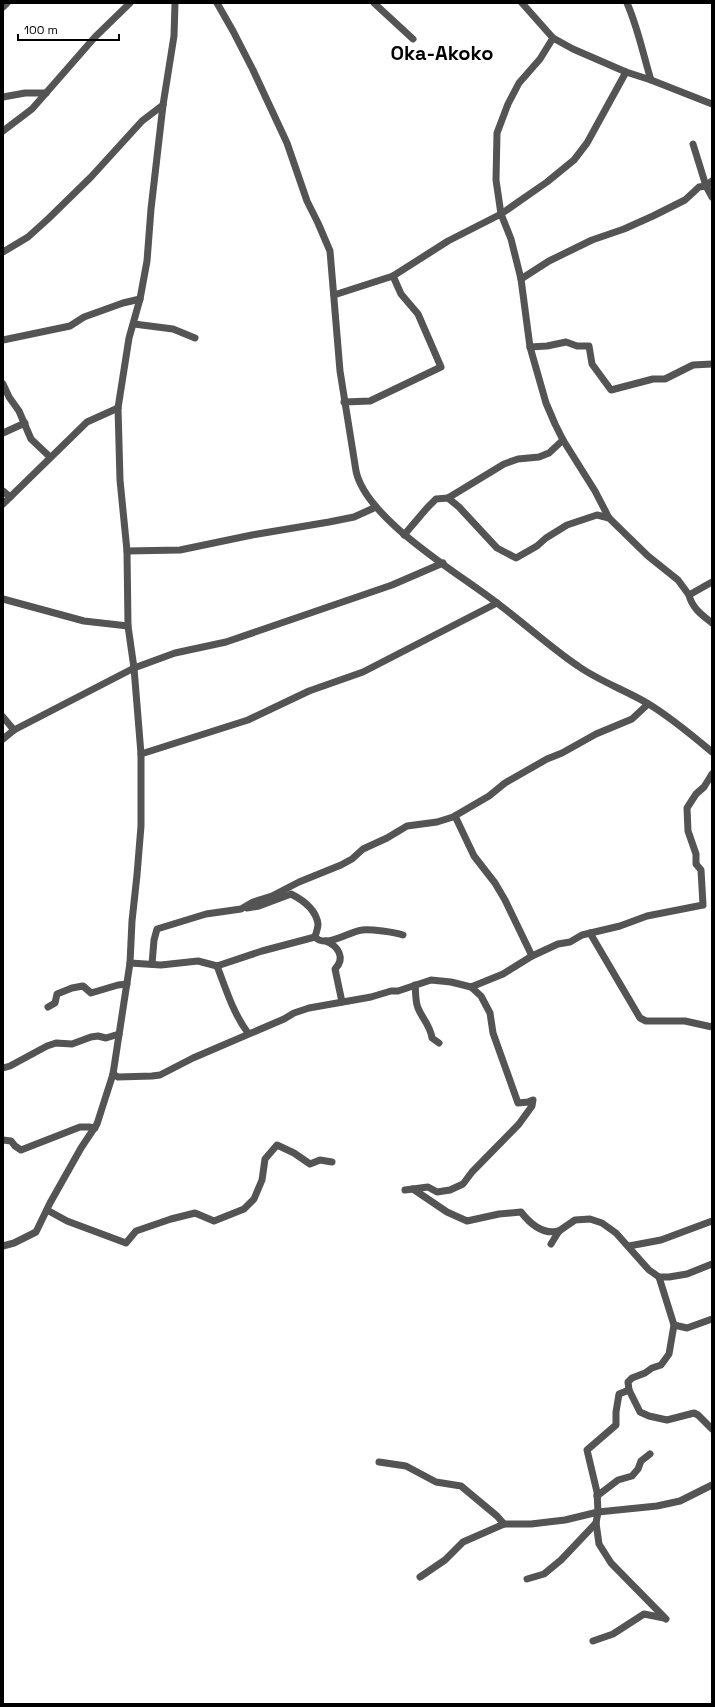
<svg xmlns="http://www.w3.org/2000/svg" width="715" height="1707" font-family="'Space Grotesk',sans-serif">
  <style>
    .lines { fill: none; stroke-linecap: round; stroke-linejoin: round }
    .street { stroke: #545454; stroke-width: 7 }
    .labels { text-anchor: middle; stroke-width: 3.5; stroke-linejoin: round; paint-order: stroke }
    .town-label { font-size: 20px; font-weight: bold; fill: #000; stroke: #fff }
  </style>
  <rect width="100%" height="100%" fill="#fff"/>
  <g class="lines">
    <g class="street">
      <path d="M217,3L233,31L253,70L287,143L307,201L318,223L330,251L340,371L356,471C366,519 458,573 497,603C524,623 550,647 578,666C599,681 625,690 647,703C669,716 693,736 712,752"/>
      <path d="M374,3L413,39"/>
      <path d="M522,3L553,38L573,49L626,72L651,80L712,104"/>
      <path d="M627,3C638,28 643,54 651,80"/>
      <path d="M3,7L7,3"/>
      <path d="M553,38L540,59L519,83L508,104L497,133L496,180L501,214L511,239L521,279L530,347L546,403L555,424L563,440L595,491L609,518L648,556L678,580L689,595L712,582"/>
      <path d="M3,97L25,93H46"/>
      <path d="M3,131L32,109L95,37L130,3"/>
      <path d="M693,144L706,186L712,197"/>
      <path d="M3,252L28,237L48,219L91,177L142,121L163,105"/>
      <path d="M521,279L549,261L592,240L624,229L653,216L685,200L699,187L706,186L712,181"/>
      <path d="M334,295L393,276L448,241L501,214L547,182L574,160L587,143L626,72"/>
      <path d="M134,324L173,329L195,338"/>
      <path d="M3,340L70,326L84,317L123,303L140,299"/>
      <path d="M530,347L547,346L566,342L577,346H589L592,364L611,390L653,379H665L693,365L712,364"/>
      <path d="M3,384L9,397L19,411L31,439L50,457"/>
      <path d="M344,402L370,401L441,367L418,314L401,294L393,276"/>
      <path d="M3,433L25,423"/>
      <path d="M3,491L10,497"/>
      <path d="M448,498L504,464L518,459L539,457L549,453L563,440"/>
      <path d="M3,504L87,422L118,408"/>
      <path d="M404,535L427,508L436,499L448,498L459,507L497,548L516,558L537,546L546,538L567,525L597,515L609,518"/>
      <path d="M127,551L180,550L252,535L329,522L354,517L376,507"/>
      <path d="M689,595C692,608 702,615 712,623"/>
      <path d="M3,599L84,621L128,626"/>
      <path d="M3,717L14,730"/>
      <path d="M3,739L14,730L134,668L175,653L226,642L392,585L443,563"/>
      <path d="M141,754L248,720L309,691L363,672L497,603"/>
      <path d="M455,816L474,856L495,883L505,900L532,956"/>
      <path d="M247,908L259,906L291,894C303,900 316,910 318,924C318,928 316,933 315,937"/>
      <path d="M590,933L640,1018L646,1021H685L712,1027"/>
      <path d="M315,937C326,949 350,931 362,930C371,929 394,932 403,935"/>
      <path d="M326,941C338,946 346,958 335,969L342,1002"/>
      <path d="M130,963L161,965L198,961L217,966L262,951L315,937"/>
      <path d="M152,964L154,940L157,929L206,914L241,909L253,902L272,896L299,882L341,865L352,859L363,849L387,838L407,826L437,822L453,817L489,796L505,783L547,759L562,753L596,734L632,719L648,704"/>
      <path d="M217,966C226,989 233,1013 248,1033"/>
      <path d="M415,985C416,992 415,1001 418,1008C423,1020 430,1025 432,1038L439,1043"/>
      <path d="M48,1007L55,1003L57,994L72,988L83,986L91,993L118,985L127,984"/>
      <path d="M3,1068L10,1066L47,1046L56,1043L72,1044L91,1037L98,1036L106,1038L119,1034"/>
      <path d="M113,1074L118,1077L152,1076L160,1075L193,1058L284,1019L294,1013L309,1008L371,997L391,991H398L431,980L451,982L471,987L503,974L532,956L558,944L570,942L582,935L620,926L647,916L703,905L701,870L696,864V854L688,831L687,808L696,794L704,787L712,774"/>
      <path d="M3,1140L11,1141L15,1146L21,1150L80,1127H89L95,1128"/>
      <path d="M413,1189L447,1212L467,1221L499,1214L521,1212C531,1225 543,1235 559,1231"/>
      <path d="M405,1190L428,1187L437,1192L450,1190L463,1184L472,1172L519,1124L532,1106L533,1100L528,1102L518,1103L493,1033L490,1013L481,996L471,987"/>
      <path d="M47,1210L67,1221L126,1243L136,1231L171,1219L195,1213L214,1221L244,1209L254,1199L262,1180L265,1159L277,1145L294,1153L310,1164L320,1160L332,1162"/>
      <path d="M551,1244L559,1231L575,1220L590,1219L602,1223L616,1233L649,1270L659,1277L674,1325L669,1354L661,1365L652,1368L645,1373L632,1378L628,1382L629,1390"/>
      <path d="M3,1246L14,1243L36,1232L50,1203L81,1148L97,1124L113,1074L130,963L132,921L137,875L141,826V754L134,668L128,626L127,551L120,480L118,408L129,338L140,299L147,261L151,209L163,105L174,36L175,3"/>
      <path d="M629,1246L661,1240L712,1221"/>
      <path d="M659,1277H669L687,1274L712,1264"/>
      <path d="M674,1325L687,1328L712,1319"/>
      <path d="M379,1462L406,1466L436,1482L461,1486L497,1516L504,1524"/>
      <path d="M597,1496L618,1480L632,1476L638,1469L641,1461L650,1454"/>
      <path d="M596,1523L599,1544L611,1563L666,1619"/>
      <path d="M420,1577L445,1560L463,1542L504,1524H531L565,1520L598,1512L657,1506L680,1501L712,1485"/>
      <path d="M527,1579L544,1574L561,1560L596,1523L598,1512L597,1492L587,1450L616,1425V1412L619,1394L629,1390L640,1412L649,1416L667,1420L694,1413L698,1415L712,1429"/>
      <path d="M593,1641L613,1634L644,1614L664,1618"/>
    </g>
  </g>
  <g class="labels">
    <g class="town-label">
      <text x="442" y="60">Oka-Akoko</text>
    </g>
  </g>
  <rect width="715" height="1707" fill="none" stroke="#000000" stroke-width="8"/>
  <path d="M18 34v6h101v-6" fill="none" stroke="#000000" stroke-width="2"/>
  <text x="24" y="34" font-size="12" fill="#000000" stroke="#ffffff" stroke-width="3" paint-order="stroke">100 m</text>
</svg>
